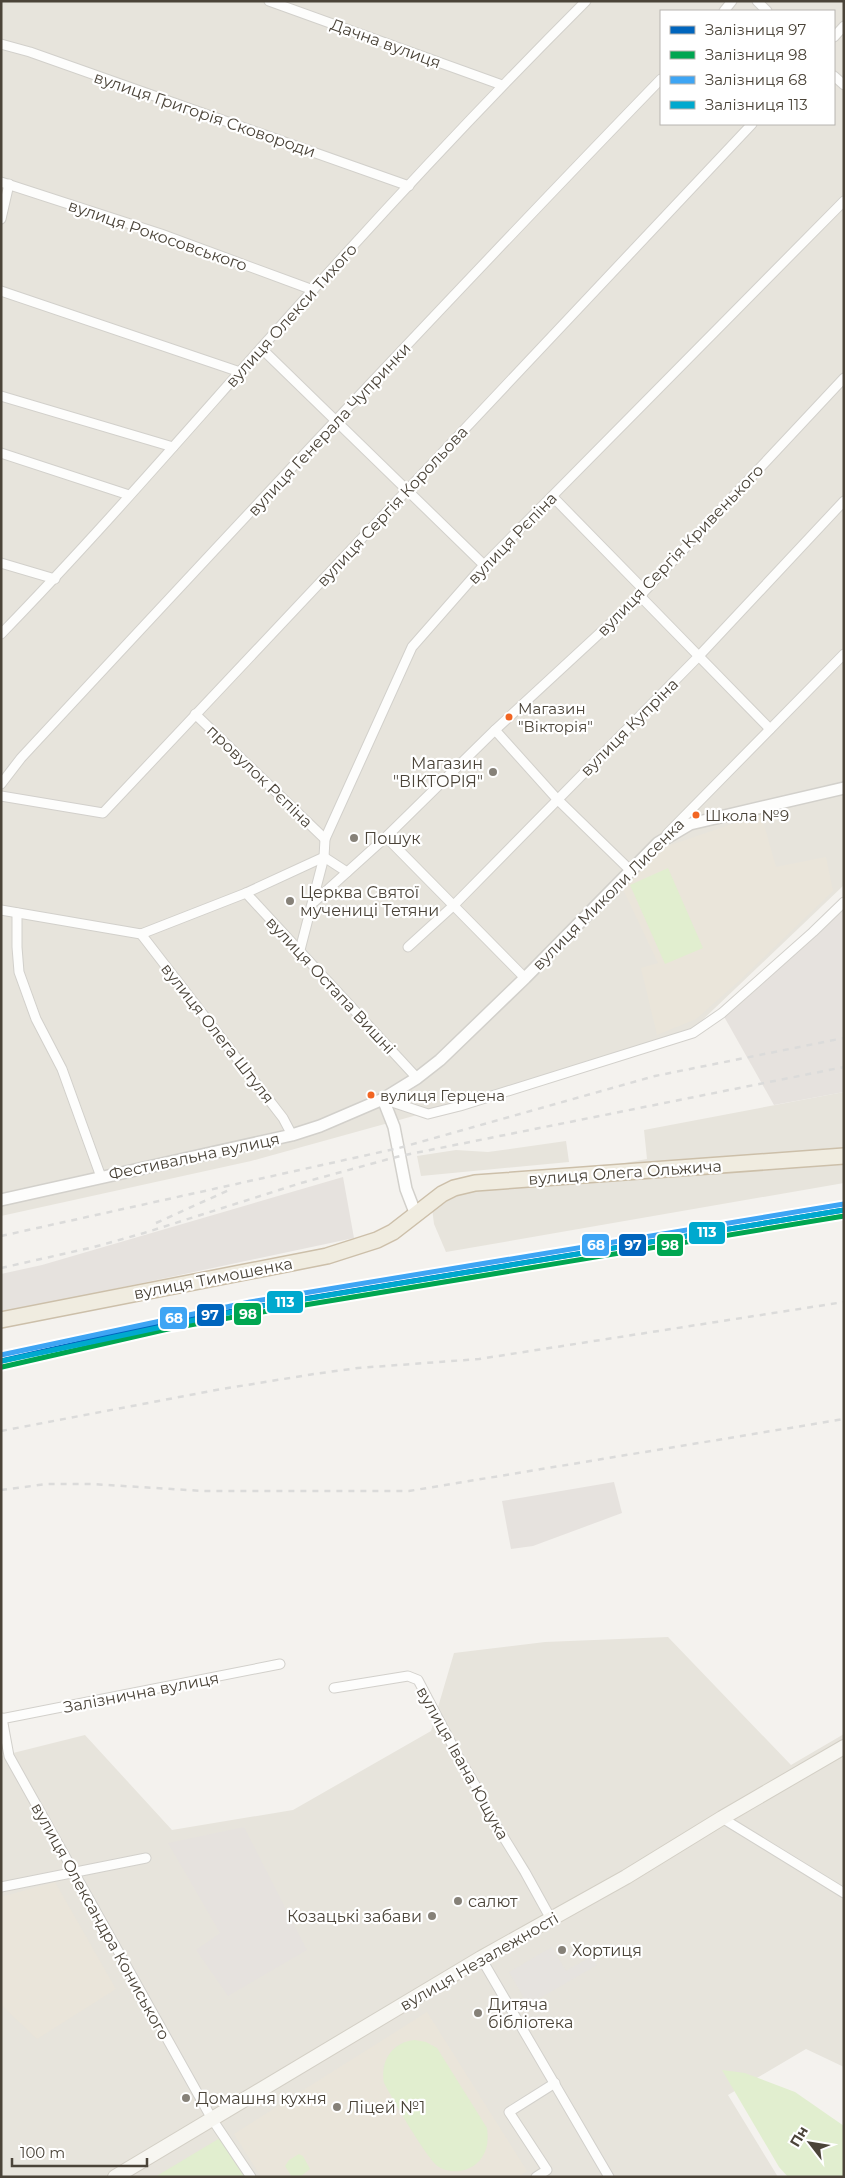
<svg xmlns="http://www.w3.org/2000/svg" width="845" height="2178" font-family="Montserrat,sans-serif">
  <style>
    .residential { fill: #e7e4dc; fill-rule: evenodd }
    .industrial { fill: #e6e2de }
    .education { fill: #eae5da; fill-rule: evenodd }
    .green { fill: #e1eecf }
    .parking { fill: #e6e3df }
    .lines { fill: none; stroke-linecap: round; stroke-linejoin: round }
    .minor-casing { stroke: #d2d0cb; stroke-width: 11 }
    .tertiary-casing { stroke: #d2d0cb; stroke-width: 14 }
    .secondary-casing { stroke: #d3cfc5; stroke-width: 16 }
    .trunk-casing { stroke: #ccbfa9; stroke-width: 18 }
    .minor { stroke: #fdfdfc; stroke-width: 9 }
    .tertiary { stroke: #fdfdfc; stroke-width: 11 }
    .secondary { stroke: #f7f6f1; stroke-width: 14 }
    .trunk { stroke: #f0ece0; stroke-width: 15 }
    .rail { stroke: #dbdbda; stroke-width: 2.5; stroke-dasharray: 6 6; stroke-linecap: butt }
    .rail-1-casing { stroke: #fff; stroke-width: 9 }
    .rail-2-casing { stroke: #fff; stroke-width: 9 }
    .rail-3-casing { stroke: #fff; stroke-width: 9 }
    .rail-4-casing { stroke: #fff; stroke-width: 9 }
    .rail-1 { stroke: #0065bd; stroke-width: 5 }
    .rail-2 { stroke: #00a651; stroke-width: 5 }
    .rail-3 { stroke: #3ea5f4; stroke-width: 5 }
    .rail-4 { stroke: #00a9ce; stroke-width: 5 }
    .bus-dot { fill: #f26522; stroke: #fff; stroke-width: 2 }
    .poi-dot { fill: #868178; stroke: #fff; stroke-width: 2 }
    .labels { text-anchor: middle; stroke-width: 4.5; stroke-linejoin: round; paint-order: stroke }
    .bus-label { font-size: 15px; fill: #4b4439; stroke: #fff; text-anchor: start }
    .street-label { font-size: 16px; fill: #4b4439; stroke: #fff }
    .poi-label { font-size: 16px; fill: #4b4439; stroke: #fff; text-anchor: start }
    .line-badge { stroke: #fff; stroke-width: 2 }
    .badge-label { font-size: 14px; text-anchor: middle; font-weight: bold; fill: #fff }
  </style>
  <rect width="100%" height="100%" fill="#f4f2ee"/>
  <g class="residential">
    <path d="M1,1H844V885L693,1029L446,1107L251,1161L1,1216ZM661,11H834V124H661Z"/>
    <path d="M844,1092V1183L446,1252L434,1224L432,1208L450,1194L647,1159L644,1130Z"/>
    <path d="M566,1141L569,1162L421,1176L417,1156L456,1150L488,1152Z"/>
    <path d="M668,1637L791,1765L844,1734V2067L806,2049L728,2095L778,2177H1V1756L85,1735L172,1830L293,1810L431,1731L454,1653L545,1642Z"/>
  </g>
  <g class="industrial">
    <path d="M844,902V1092L774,1105L722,1013Z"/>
    <path d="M343,1177L354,1238L1,1313V1274L42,1265Z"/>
    <path d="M614,1482L622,1513L533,1546L511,1549L502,1501Z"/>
    <path d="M244,1827L307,1950L228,1996L196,1950L220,1933L168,1843Z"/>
  </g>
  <g class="education">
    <path d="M761,814L776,867L826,857L833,891L739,981L696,1019L657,1035L641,968L658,963L621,885L662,848Z"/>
    <path d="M55,1882L116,1989L37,2039L1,2005V1897Z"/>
    <path d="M427,2012L527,2171L518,2177H261L234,2134ZM404,2042L487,2128L488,2140L476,2164L471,2167L461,2171H450L434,2163L384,2083L383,2066L395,2047Z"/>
  </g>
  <g class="green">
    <path d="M668,868L703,948L665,964L630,885Z"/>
    <path d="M415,2040L426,2042L437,2048L487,2128C489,2142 487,2155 476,2164C466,2172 451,2174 439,2167C428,2161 392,2098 384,2083C380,2061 392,2042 415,2040Z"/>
    <path d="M722,2070L745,2073L795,2092L844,2126V2177H788L779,2167Z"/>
    <path d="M220,2138L245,2177H155Z"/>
    <path d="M299,2154L303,2156L310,2169L300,2177H292L285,2166L289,2160Z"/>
  </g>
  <path class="parking" d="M552,1947L566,1971L592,1956L597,1965L528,2005L509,1972Z"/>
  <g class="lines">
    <defs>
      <g id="minor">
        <path d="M269,1L502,85"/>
        <path d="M757,1L767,11"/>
        <path d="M724,11L732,1"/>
        <path d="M834,37L844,26"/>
        <path d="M1,44L30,52L409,186"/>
        <path d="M834,76L844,85"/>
        <path d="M1,182L161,234L313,290"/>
        <path d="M1,219L9,184"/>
        <path d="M1,291L240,372"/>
        <path d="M261,348L484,565"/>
        <path d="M1,396L173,447"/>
        <path d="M1,453L129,495"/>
        <path d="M553,497L644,590"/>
        <path d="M1,563L55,579"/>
        <path d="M640,596L770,729"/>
        <path d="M1,634C109,523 209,405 312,291C401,192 492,95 586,1"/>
        <path d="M195,714L325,839"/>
        <path d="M495,730L557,799L630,870"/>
        <path d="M1,784L21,758C233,530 445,302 661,79"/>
        <path d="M1,796L103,813L752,124"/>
        <path d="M667,834L844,654"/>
        <path d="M386,837L525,978"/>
        <path d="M246,893L417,1078"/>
        <path d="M314,902L386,837L495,730L640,596L844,378"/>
        <path d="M1,910L141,934L246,893L324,857L347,872"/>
        <path d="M17,913V947L19,972L36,1019L62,1069L101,1177"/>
        <path d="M141,934L283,1118L292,1135"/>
        <path d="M408,947L453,906L698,657L844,501"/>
        <path d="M300,950L324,857L325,839L412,647L484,565L844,201"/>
        <path d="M383,1099L428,1114L460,1106L693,1033L722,1013L813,932L844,902"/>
        <path d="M334,1688L408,1676L418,1680L458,1756L477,1788L485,1807L525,1872L551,1919"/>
        <path d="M2,1718L9,1756L212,2119L251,2177"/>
        <path d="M1,1719L280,1664"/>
        <path d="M722,1818L844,1893"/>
        <path d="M1,1887L146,1858"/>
        <path d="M481,1958L609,2177"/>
        <path d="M536,2177L547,2170L509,2112L555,2083"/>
      </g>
      <g id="tertiary">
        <path d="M383,1099L394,1127L406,1189L416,1215"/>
        <path d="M1,1200L292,1135L320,1126L383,1099L417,1078L440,1060L525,978L658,843L690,824L844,788"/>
      </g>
      <path id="secondary" d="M115,2177L481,1958L626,1877L722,1818L844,1747"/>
      <path id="trunk" d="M1,1320L327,1256L377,1240L393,1232L442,1194L454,1188L475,1183L844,1156"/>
    </defs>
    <use href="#minor" class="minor-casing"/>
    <use href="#tertiary" class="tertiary-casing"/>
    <use href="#secondary" class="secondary-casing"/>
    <use href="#trunk" class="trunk-casing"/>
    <use href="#minor" class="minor"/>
    <use href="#tertiary" class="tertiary"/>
    <use href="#secondary" class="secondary"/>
    <use href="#trunk" class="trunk"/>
    <g class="rail">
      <path d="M156,1223L229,1190"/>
      <path d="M1,1236L399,1148L655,1076L844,1038"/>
      <path d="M1,1268L94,1247L144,1233L301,1183L400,1156L844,1067"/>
      <path d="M1,1431L216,1390L314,1374L358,1368L479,1359L844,1302"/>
      <path d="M1,1490L47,1484H91L203,1491H409L844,1419"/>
    </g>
    <defs>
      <path id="rail-1" d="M1,1361L167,1323L255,1307L844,1210"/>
      <path id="rail-2" d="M2,1367L168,1329L256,1313L844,1216"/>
      <path id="rail-3" d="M1,1355L250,1302L844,1204"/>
      <path id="rail-4" d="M2,1361L251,1308L844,1210"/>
    </defs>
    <use href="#rail-1" class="rail-1-casing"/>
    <use href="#rail-2" class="rail-2-casing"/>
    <use href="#rail-3" class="rail-3-casing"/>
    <use href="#rail-4" class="rail-4-casing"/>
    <use href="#rail-1" class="rail-1"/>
    <use href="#rail-2" class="rail-2"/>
    <use href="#rail-3" class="rail-3"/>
    <use href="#rail-4" class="rail-4"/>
  </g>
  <g class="bus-dot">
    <circle cx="509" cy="717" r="4.5"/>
    <circle cx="696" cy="815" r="4.5"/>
    <circle cx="371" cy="1095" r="4.5"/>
  </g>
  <g class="poi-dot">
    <circle cx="493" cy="772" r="5"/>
    <circle cx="354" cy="838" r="5"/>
    <circle cx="290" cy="901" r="5"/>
    <circle cx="458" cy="1901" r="5"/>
    <circle cx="432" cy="1916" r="5"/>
    <circle cx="562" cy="1950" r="5"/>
    <circle cx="478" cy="2013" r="5"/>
    <circle cx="186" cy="2098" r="5"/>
    <circle cx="337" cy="2107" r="5"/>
  </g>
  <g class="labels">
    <g class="bus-label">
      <text x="518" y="714">Магазин<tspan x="518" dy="18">"Вікторія"</tspan></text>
      <text x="705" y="821">Школа №9</text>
      <text x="380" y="1101">вулиця Герцена</text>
    </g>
    <g class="street-label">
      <text transform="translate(386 43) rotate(20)" y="6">Дачна вулиця</text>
      <text transform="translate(205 114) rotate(19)" y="6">вулиця Григорія Сковороди</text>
      <text transform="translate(158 235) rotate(19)" y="6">вулиця Рокосовського</text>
      <text transform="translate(291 315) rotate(-48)" y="6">вулиця Олекси Тихого</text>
      <text transform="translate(329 429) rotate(-47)" y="6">вулиця Генерала Чупринки</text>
      <text transform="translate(392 506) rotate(-47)" y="6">вулиця Сергія Корольова</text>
      <text transform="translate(512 538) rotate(-46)" y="6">вулиця Рєпіна</text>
      <text transform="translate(680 550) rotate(-46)" y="6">вулиця Сергія Кривенького</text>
      <text transform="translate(629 727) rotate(-45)" y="6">вулиця Купріна</text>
      <text transform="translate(260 776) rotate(44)" y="6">провулок Рєпіна</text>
      <text transform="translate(608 894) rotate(-45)" y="6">вулиця Миколи Лисенка</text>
      <text transform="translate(331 985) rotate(47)" y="6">вулиця Остапа Вишні</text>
      <text transform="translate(218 1033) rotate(52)" y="6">вулиця Олега Штуля</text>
      <text transform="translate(194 1156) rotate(-12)" y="6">Фестивальна вулиця</text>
      <text transform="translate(625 1172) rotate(-4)" y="6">вулиця Олега Ольжича</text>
      <text transform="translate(213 1278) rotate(-11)" y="6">вулиця Тимошенка</text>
      <text transform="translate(141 1692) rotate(-11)" y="6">Залізнична вулиця</text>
      <text transform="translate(463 1763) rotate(61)" y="6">вулиця Івана Ющука</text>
      <text transform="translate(101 1921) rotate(61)" y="6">вулиця Олександра Кониського</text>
      <text transform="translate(479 1961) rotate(-30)" y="6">вулиця Незалежності</text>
    </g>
    <g class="poi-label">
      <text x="483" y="769" text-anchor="end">Магазин<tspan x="483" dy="18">"ВІКТОРІЯ"</tspan></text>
      <text x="364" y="844">Пошук</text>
      <text x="300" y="898">Церква Святої<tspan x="300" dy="18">мучениці Тетяни</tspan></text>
      <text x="468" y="1907">салют</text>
      <text x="422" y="1922" text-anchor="end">Козацькі забави</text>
      <text x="572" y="1956">Хортиця</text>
      <text x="488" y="2010">Дитяча<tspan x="488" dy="18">бібліотека</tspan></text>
      <text x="196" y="2104">Домашня кухня</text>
      <text x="347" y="2113">Ліцей №1</text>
    </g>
  </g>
  <g class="line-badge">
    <rect x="688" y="1221" width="38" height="24" rx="5" fill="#00a9ce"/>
    <rect x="656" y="1233" width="28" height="24" rx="5" fill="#00a651"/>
    <rect x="618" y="1233" width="29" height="24" rx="5" fill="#0065bd"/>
    <rect x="581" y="1233" width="29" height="24" rx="5" fill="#3ea5f4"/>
    <rect x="266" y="1290" width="38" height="24" rx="5" fill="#00a9ce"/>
    <rect x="233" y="1302" width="29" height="24" rx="5" fill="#00a651"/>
    <rect x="196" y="1303" width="29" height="24" rx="5" fill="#0065bd"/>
    <rect x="159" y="1306" width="29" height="24" rx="5" fill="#3ea5f4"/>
  </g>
  <g class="badge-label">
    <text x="707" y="1237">113</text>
    <text x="670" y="1250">98</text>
    <text x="633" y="1250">97</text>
    <text x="596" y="1250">68</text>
    <text x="285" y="1307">113</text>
    <text x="248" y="1319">98</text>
    <text x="210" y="1320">97</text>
    <text x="174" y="1323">68</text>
  </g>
  <rect width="845" height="2178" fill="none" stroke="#4b4439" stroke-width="5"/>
  <rect x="660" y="10" width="175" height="115" fill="#ffffff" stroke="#b7b4b0"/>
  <rect x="670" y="26" width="25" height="8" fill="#0065bd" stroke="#b7b4b0"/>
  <text x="705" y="35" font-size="15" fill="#4b4439">Залізниця 97</text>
  <rect x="670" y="51" width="25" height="8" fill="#00a651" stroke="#b7b4b0"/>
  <text x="705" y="60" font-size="15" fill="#4b4439">Залізниця 98</text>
  <rect x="670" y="76" width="25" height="8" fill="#3ea5f4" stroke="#b7b4b0"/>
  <text x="705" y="85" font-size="15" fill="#4b4439">Залізниця 68</text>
  <rect x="670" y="101" width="25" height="8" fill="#00a9ce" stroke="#b7b4b0"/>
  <text x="705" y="110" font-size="15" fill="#4b4439">Залізниця 113</text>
  <g transform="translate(810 2143) rotate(301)" stroke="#ffffff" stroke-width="4" paint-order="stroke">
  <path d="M0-4L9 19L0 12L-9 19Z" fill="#4b4439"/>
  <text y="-8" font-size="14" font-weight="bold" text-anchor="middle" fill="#4b4439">Пн</text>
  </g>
  <path d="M12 2158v8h135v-8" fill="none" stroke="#4b4439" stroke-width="2.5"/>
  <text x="20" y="2158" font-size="15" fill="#4b4439" stroke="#ffffff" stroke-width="4" paint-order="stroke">100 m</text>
</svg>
